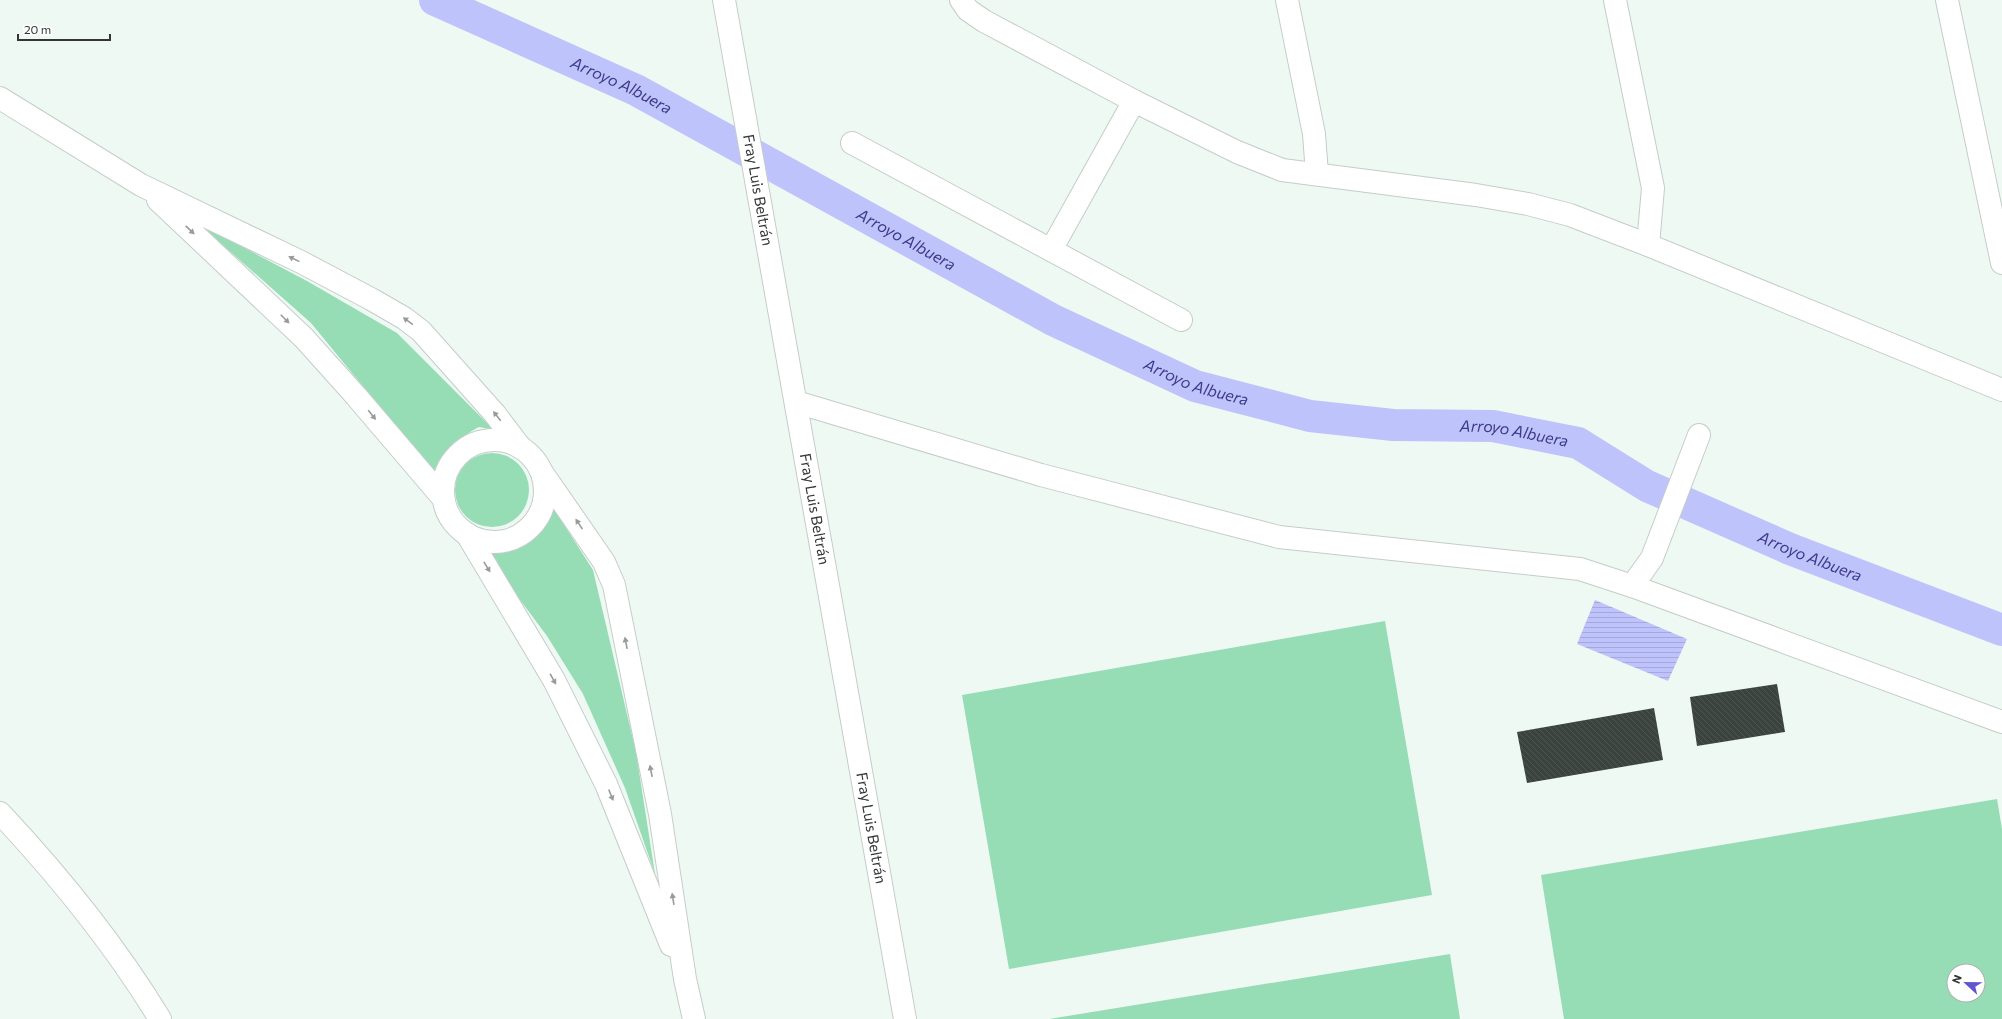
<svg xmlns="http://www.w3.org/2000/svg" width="2002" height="1019" font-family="Commissioner,sans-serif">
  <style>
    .grass { fill: #96ddb6; fill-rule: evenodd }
    .water { fill: url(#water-rules) }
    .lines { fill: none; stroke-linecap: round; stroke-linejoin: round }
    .canal { stroke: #bfc3fc; stroke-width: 32 }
    .building { fill: url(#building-back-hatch) }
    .minor-casing { stroke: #c4cdc8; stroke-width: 24 }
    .tertiary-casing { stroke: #c4cdc8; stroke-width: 24 }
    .minor { stroke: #fff; stroke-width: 22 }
    .tertiary { stroke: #fff; stroke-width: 22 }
    .oneway { fill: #999a9a }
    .labels { text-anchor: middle; stroke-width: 4; stroke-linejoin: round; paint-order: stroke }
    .street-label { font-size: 15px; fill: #333634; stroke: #fff }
    .water-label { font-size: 16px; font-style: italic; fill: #3e3989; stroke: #fff }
  </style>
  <defs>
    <pattern id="water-rules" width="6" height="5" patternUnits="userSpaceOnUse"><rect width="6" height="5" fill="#bfc3fc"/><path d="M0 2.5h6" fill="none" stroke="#a5a8d9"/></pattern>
    <pattern id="building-back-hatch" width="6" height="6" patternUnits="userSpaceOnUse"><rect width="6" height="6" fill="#3b433e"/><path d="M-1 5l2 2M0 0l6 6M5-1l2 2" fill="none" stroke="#4f5652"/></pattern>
  </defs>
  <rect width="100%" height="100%" fill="#eff9f3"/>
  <g class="grass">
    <path d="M199,224L307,281L397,333L494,430L479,427C456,439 448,451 434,473L311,323Z"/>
    <circle cx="492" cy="490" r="37"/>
    <path d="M552,506L593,570L636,752L655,874L625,788L583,694L547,636L485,553C525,548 533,542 552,506Z"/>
    <path d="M1385,621L1432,895L1009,969L962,695Z"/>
    <path d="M1997,799L2002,829V1019H1564L1541,875ZM1954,971H1978V995H1954Z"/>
    <path d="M1450,954L1460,1019H1049Z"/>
  </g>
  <path class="water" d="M1595,600L1687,639L1668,681L1577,644Z"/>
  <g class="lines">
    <path class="canal" id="s1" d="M435,0L636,90L1053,320L1195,386L1310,416L1393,425L1493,426L1578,443L1647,486L1790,549L2002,630"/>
  </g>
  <g class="building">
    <path d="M1777,684L1785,732L1697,746L1690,697Z"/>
    <path d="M1654,708L1663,760L1527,783L1517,732Z"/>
  </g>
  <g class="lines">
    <defs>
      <g id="minor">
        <path d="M961,0L968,10L984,21L1134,101L1237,152L1282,170L1476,195L1528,204L1570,215L1648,245L2002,390"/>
        <path d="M1287,0L1314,134L1317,174"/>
        <path d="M1615,0L1653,188L1648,245"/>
        <path d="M1947,0L2002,263"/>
        <path d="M0,98L141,185L301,262L371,299L404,318L421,331L495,414L520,447"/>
        <path d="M852,143L1181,320"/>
        <path d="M158,200L304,338L356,396L443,498"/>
        <path d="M1051,250L1134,101"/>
        <path d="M796,402L1041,475L1279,537L1580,569L1632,586L1652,558L1699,435"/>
        <circle cx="494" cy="491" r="51"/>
        <path d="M541,471L604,562L614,585L660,814L685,979L694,1019"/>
        <path d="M467,534L554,680L606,784L671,945"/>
        <path d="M1632,586L2002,722"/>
        <path d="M0,813C60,877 115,945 160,1019"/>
      </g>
      <g id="tertiary">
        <path id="s2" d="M724,0L905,1019"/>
      </g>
    </defs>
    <use href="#minor" class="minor-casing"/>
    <use href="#tertiary" class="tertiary-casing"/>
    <use href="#minor" class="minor"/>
    <use href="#tertiary" class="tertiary"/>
  </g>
  <defs><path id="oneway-solid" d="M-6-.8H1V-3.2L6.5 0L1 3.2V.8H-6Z"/></defs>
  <g class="oneway">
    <use href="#oneway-solid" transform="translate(190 230) rotate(43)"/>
    <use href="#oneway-solid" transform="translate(294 259) rotate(-154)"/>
    <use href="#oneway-solid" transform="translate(285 319) rotate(45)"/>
    <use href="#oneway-solid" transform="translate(408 321) rotate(-144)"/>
    <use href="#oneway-solid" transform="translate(372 415) rotate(51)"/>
    <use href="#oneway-solid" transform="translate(497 416) rotate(-129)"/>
    <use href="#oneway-solid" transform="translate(579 524) rotate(-124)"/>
    <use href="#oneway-solid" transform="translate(487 567) rotate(59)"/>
    <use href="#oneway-solid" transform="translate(626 643) rotate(-101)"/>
    <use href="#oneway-solid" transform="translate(553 679) rotate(61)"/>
    <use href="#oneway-solid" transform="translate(651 771) rotate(-101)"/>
    <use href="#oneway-solid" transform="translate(611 795) rotate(68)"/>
    <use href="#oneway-solid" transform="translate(673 899) rotate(-99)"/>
  </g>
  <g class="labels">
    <g class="street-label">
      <text dy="5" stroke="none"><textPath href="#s2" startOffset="193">Fray Luis Beltrán</textPath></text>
      <text dy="5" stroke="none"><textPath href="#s2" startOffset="517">Fray Luis Beltrán</textPath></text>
      <text dy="5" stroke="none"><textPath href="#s2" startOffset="841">Fray Luis Beltrán</textPath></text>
    </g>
    <g class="water-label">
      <text dy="6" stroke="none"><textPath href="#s1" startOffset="205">Arroyo Albuera</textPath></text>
      <text dy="6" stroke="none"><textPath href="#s1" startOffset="529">Arroyo Albuera</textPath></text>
      <text dy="6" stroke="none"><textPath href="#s1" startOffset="853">Arroyo Albuera</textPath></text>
      <text dy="6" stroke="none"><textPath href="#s1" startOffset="1177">Arroyo Albuera</textPath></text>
      <text dy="6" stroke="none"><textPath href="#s1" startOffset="1501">Arroyo Albuera</textPath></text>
    </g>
  </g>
  <g transform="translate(1966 983) rotate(292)"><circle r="19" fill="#ffffff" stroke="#adafae"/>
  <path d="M0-3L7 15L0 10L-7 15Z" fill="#5f57d0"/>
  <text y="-6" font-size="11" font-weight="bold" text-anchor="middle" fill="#333634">N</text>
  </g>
  <path d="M18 34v6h92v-6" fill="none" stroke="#333634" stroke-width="2"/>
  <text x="24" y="34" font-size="12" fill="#333634" stroke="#ffffff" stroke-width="3" paint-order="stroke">20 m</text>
</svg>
